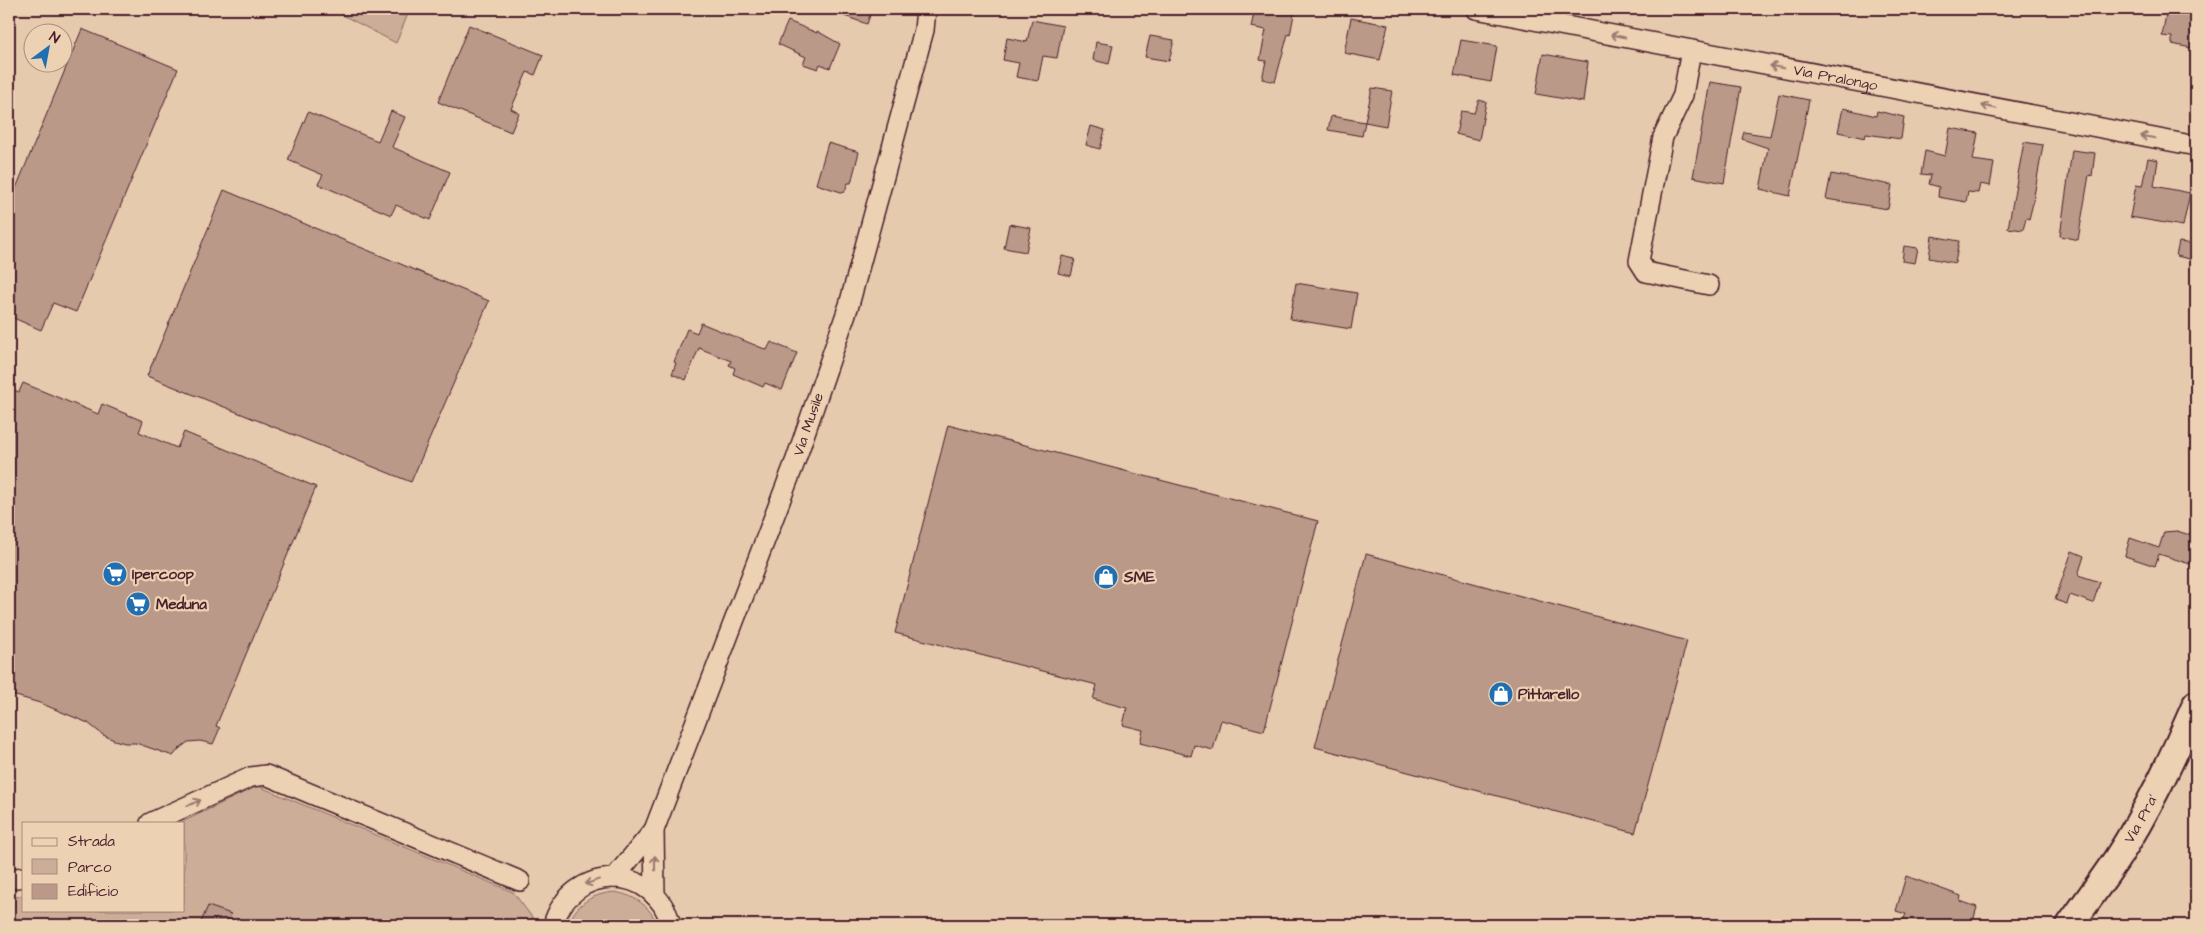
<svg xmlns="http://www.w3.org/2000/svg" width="2205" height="934" font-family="'Architects Daughter',sans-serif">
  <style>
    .green { fill: #ccad98; stroke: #8b6662 }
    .building { fill: #ba9989; stroke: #4a1f2b }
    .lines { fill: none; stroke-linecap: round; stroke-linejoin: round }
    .street-casing { stroke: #4a1f2b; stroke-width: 22 }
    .secondary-casing { stroke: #4a1f2b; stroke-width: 30 }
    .street { stroke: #ecd1b3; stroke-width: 19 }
    .secondary { stroke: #ecd1b3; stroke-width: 26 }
    .oneway { stroke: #9b786f }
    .labels { text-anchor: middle; stroke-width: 4.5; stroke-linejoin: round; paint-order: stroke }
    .street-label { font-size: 15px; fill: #4a1f2b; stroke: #ecd1b3 }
    .poi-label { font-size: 15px; font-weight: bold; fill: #4a1f2b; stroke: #ecd1b3; text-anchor: start }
  </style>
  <rect width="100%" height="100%" fill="#e6caae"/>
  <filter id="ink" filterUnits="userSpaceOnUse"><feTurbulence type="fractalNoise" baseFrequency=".02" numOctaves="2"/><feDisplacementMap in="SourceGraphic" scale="10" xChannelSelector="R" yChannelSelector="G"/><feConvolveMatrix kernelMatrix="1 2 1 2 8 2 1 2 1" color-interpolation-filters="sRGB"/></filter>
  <g filter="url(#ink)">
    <g class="green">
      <path d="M331,9H410L396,43Z"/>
      <path d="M258,786L513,892L538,925H226L230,914L201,922L211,925H9V899L24,895V910H184V823H180Z"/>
      <path d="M614,892C634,895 650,905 657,925H569C574,904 593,894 614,892Z"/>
    </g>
    <g class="building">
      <path d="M830,9H872L867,24L830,11Z"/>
      <path d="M1255,9H1295L1290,35L1288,34L1275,82L1262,79L1266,61L1260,60L1266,30L1251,27Z"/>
      <path d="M2167,9L2196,15V49L2172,44V37L2162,36Z"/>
      <path d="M1351,18L1388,25L1380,60L1344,53Z"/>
      <path d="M1032,20L1063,26L1057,58L1043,56L1038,81L1016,77L1019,63L1003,60L1007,38L1027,42Z"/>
      <path d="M788,21L817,33V31L840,44L830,68L820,64L818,69L803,64L806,57L778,44Z"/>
      <path d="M469,25L543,55L535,75L527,72L518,93L511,109L519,113L511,132L438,102Z"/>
      <path d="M82,29L178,69L76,312L53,303L41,330L9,316V205Z"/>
      <path d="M1150,36L1174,40L1169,61L1145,57Z"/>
      <path d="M1461,40L1497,46L1491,82L1454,75Z"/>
      <path d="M1096,42L1113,45L1109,64L1093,60Z"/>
      <path d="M1543,54L1588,62L1583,102L1536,94Z"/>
      <path d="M1710,82L1741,87L1724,183L1693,177Z"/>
      <path d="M1372,88L1392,91L1386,126L1365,122Z"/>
      <path d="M1779,94L1809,100L1790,196L1760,189L1768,148L1742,139L1744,132L1770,136Z"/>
      <path d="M1479,100L1486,102L1479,140L1456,134L1461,111L1474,113Z"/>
      <path d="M1843,108L1876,116L1877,111L1904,117L1901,139L1866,134L1865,138L1838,132Z"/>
      <path d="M391,111L405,117L392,147L450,172L430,220L396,205L391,215L318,184L323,175L288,160L308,112L378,141Z"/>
      <path d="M1331,116L1365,122L1362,136L1328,130Z"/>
      <path d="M1091,126L1105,130L1100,149L1086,145Z"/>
      <path d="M1950,128L1978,133L1973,160L1994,163L1990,186L1980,184L1978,193L1968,192L1966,202L1938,197L1939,187L1929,184L1931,175L1921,174L1925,151L1945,156Z"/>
      <path d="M2024,142L2043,145L2032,207L2029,219L2026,218L2023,230L2008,228Z"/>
      <path d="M828,143L859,152L851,183H848L844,193L816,184Z"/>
      <path d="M2072,150L2095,153L2092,176L2089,175L2078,240L2060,236Z"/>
      <path d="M2148,158L2158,160L2154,186L2190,193L2183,226L2130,217L2136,185L2142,186Z"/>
      <path d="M1831,174L1892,185L1888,209L1826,199Z"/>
      <path d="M224,190L489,301L411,482L147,376Z"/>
      <path d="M1009,224L1031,228L1026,252L1004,248Z"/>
      <path d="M1932,236L1959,241L1955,263L1929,258Z"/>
      <path d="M2179,242L2194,244L2190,259L2176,256Z"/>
      <path d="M1904,246L1918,248L1915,263L1902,261Z"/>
      <path d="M1062,256L1075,259L1071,276L1058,273Z"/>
      <path d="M1296,283L1357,293L1351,329L1290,319Z"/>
      <path d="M701,323L767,350L771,342L797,353L782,390L765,383L763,387L733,374L735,368L729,365L731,361L699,348L686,380L672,374L676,363L674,362L687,329L697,333Z"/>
      <path d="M23,383L98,414L102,404L143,421L139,432L177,448L184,432L316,487L216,726L220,728L213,744L200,741L188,742L180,748L173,756L136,743H125L114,740L103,735L88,723L40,703L9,694V388L19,392Z"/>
      <path d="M948,425L1318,521L1264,731L1221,720L1213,750L1194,745L1191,756L1140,743L1143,730L1123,725L1127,708L1093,699L1097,685L895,633Z"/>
      <path d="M2177,531L2196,537V559L2192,558L2190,564L2159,554L2155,566L2125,556L2130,538L2159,548L2164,532Z"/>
      <path d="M2072,551L2084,556L2078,575L2100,582L2093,603L2070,595L2067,604L2055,600Z"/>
      <path d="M1366,554L1687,641L1635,833L1315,747Z"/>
      <path d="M1906,876L1961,896L1960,901L1977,907L1972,925H1901L1906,914L1896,911Z"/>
      <path d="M208,906L231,914L226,925H211L201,922Z"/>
    </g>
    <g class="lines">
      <defs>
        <g id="street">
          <path id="s1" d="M1476,9L2196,146"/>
          <path d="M1691,50L1683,95L1663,137L1639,261L1646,272L1709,285"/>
          <path d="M150,823L251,777L266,775L520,881"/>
          <path d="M614,878L654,830"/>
          <path d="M9,879L24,877"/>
          <path id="s2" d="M655,896L654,830L795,462L849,305L924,30L926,9"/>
          <path d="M553,925C571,863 655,862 671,925"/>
        </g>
        <g id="secondary">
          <path id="s3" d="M2070,925C2085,904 2101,882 2116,860C2148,811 2173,757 2196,704"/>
        </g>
      </defs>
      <use href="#street" class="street-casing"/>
      <use href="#secondary" class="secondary-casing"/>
      <use href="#street" class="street"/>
      <use href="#secondary" class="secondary"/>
    </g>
    <defs><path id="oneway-shaft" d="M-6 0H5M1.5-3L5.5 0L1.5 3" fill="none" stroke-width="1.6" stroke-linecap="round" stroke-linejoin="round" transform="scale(1.25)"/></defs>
    <g class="oneway">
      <use href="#oneway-shaft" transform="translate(1618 36) rotate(-169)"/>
      <use href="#oneway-shaft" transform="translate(1777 67) rotate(-169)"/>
      <use href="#oneway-shaft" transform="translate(1989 107) rotate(-169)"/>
      <use href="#oneway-shaft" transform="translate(2148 137) rotate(-170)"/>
      <use href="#oneway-shaft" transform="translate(194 803) rotate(-24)"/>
      <use href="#oneway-shaft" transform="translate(655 863) rotate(-91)"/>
      <use href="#oneway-shaft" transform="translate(592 882) rotate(160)"/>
    </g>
  </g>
  <defs>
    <symbol id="supermarket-disc" viewBox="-11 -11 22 22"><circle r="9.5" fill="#1f6fb2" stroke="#ecd1b3"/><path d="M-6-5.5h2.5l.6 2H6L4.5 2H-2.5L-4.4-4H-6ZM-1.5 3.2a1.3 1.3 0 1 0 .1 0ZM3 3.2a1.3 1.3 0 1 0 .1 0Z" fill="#fff"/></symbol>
    <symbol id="shop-disc" viewBox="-11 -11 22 22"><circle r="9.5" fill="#1f6fb2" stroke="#ecd1b3"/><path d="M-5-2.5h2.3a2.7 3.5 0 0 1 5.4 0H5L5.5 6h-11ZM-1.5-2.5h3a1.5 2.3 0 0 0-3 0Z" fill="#fff"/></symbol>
  </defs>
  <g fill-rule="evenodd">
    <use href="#supermarket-disc" x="101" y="560" width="28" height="28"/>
    <use href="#shop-disc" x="1092" y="563" width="28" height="28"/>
    <use href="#supermarket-disc" x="124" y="590" width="28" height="28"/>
    <use href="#shop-disc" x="1487" y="680" width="28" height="28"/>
  </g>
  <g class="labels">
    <g class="street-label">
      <text dy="5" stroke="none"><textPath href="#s1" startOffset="366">Via Pralongo</textPath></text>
      <text dy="5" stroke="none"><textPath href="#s2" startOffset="500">Via Musile</textPath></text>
      <text dy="5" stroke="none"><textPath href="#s3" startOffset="128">Via Pra'</textPath></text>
    </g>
    <g class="poi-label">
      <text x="132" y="579">Ipercoop</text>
      <text x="1124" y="582">SME</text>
      <text x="156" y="609">Meduna</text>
      <text x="1518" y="699">Pittarello</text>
    </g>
  </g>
  <rect width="2205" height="934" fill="none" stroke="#ecd1b3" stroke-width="30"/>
  <rect x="15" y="15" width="2175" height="904" fill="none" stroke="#4a1f2b" stroke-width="2" filter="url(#ink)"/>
  <rect x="22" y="822" width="162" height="90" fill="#ecd1b3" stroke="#ab8a7d"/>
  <rect x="32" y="838" width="25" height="8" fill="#ecd1b3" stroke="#ab8a7d"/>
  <text x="68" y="846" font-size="15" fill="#4a1f2b">Strada</text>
  <rect x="32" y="859" width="25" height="15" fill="#ccad98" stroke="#ab8a7d"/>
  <text x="68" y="872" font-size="15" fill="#4a1f2b">Parco</text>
  <rect x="32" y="884" width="25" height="15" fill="#ba9989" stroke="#ab8a7d"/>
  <text x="68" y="896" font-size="15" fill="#4a1f2b">Edificio</text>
  <g transform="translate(48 48) rotate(32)"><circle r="24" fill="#ecd1b3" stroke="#ab8a7d"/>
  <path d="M0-4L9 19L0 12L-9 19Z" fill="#1f6fb2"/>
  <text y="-8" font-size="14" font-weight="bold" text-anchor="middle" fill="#4a1f2b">N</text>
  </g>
</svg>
